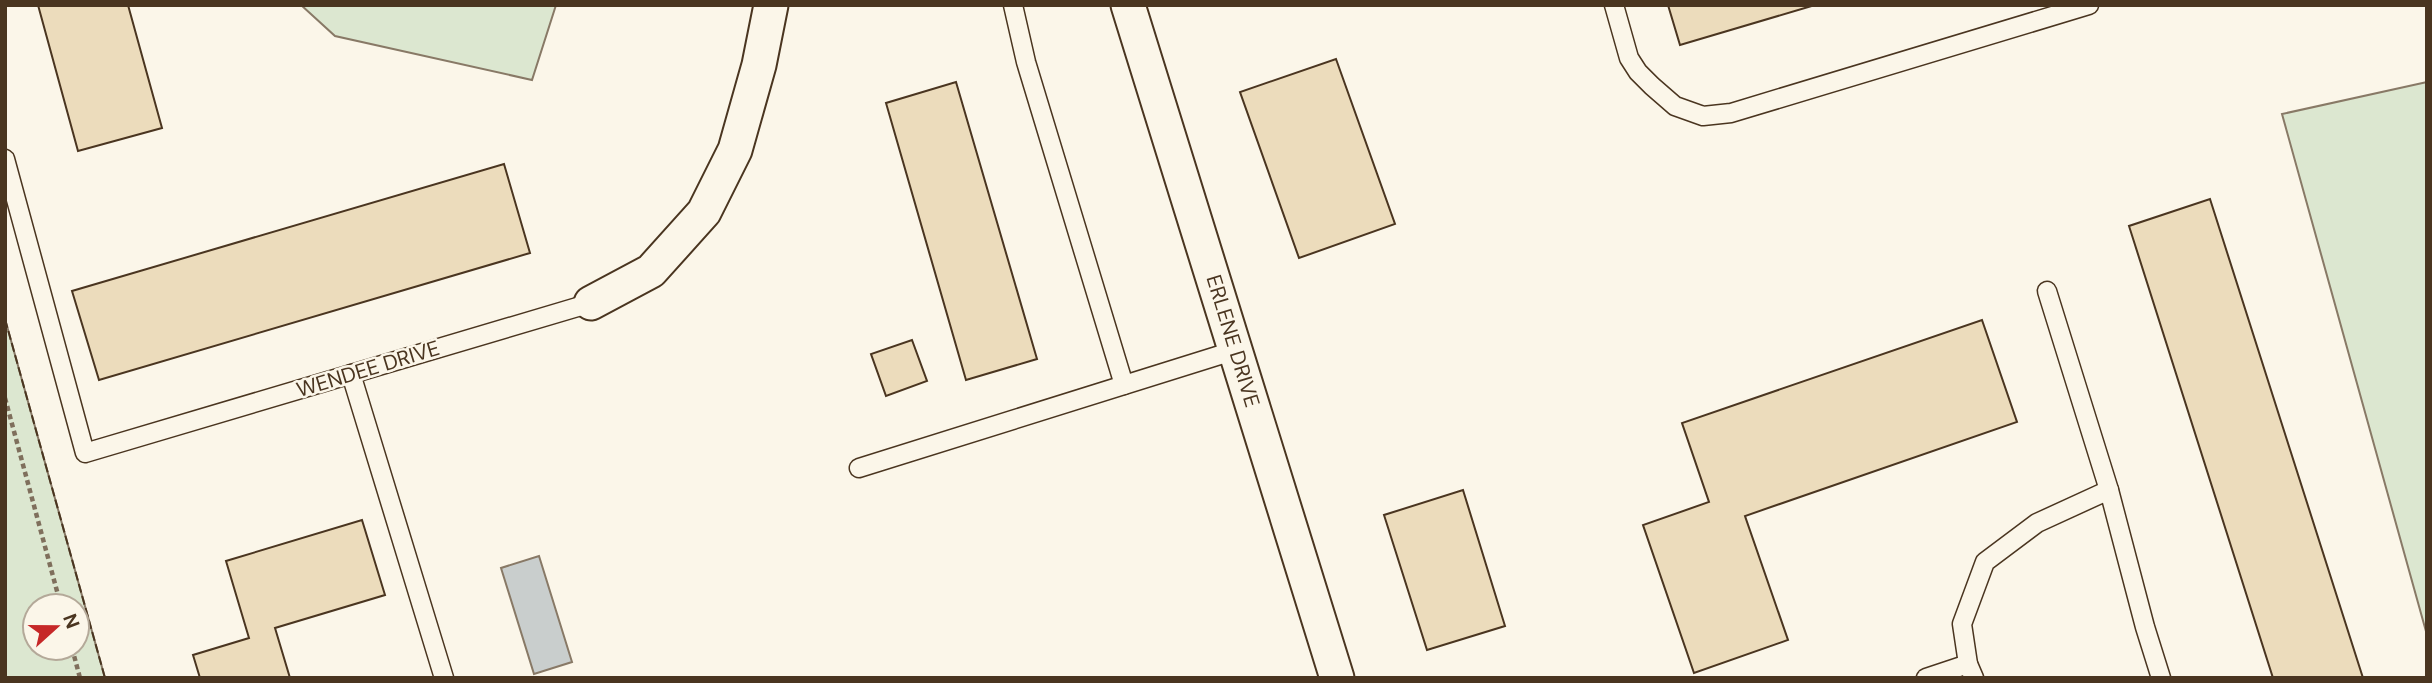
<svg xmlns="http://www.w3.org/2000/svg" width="2432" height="683" font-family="'DM Sans',sans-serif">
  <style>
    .green { fill: #dce7d0; stroke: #887966; stroke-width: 2; fill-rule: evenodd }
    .water { fill: #c9cecd; stroke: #887966; stroke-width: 2 }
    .building { fill: #ecdcbc; stroke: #4a3520; stroke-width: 2 }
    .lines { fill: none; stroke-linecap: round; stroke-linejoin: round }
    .lane-casing { stroke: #4a3520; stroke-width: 21 }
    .street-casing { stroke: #4a3520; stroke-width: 37 }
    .path { stroke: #7f6f5c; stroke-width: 4.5; stroke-dasharray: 5 3.5; stroke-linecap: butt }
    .lane { stroke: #fbf6e9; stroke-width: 18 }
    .street { stroke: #fbf6e9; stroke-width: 33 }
    .fence { stroke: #4a3520; stroke-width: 2; stroke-dasharray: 9 3.5; stroke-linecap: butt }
    .labels { text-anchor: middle; stroke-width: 5; stroke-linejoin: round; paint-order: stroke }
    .street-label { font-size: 21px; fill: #4a3520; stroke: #fbf6e9 }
  </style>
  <rect width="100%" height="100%" fill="#fbf6e9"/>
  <g class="green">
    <path d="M301,5H556L532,80L335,36Z"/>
    <path d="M2427,82V635L2282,114Z"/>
    <path d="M5,319L105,678H5ZM35,606H77V648H35Z"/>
  </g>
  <path class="water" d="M539,556L572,662L534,674L501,568Z"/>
  <g class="building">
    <path d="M38,5H128L162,128L78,151Z"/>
    <path d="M1668,5H1815L1680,45Z"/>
    <path d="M1336,59L1395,224L1299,258L1240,92Z"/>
    <path d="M956,82L1037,359L966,380L886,103Z"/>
    <path d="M504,164L530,253L99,380L72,291Z"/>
    <path d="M2210,199L2363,678H2273L2129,226Z"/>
    <path d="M1982,320L2017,422L1745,516L1788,640L1694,673L1643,525L1709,502L1682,423Z"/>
    <path d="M912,340L927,381L886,396L871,354Z"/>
    <path d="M1463,490L1505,626L1427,650L1384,515Z"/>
    <path d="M362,520L385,595L275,628L290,678H200L193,655L249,638L226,561Z"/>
  </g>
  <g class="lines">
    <defs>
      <g id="lane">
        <path d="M1013,5L1026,62L1124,385"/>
        <path d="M1614,5L1629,58L1638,72L1652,86L1675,106L1703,116L1731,113L2089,5"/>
        <path d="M5,159L85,453L591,303"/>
        <path d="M2047,291L2109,490"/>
        <path d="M351,374L444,678"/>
        <path d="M859,468L1236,350"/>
        <path d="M1926,678L1968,664"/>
        <path d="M1974,678L1968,664L1962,624L1985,562L2037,523L2109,490L2145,627L2161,678"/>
      </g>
      <g id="street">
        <path d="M1128,5L1337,678"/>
        <path d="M591,303L651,271L704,212L735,150L759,65L771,5"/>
      </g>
    </defs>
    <use href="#lane" class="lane-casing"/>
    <use href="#street" class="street-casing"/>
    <g class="path">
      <path d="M5,398L61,606"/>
      <path d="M72,648L80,678"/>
    </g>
    <use href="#lane" class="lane"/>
    <use href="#street" class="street"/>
    <path class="fence" d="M5,319L105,678"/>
  </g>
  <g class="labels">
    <g class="street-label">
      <text transform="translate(1233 341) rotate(73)" y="7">ERLENE DRIVE</text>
      <text transform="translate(368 369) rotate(-17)" y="7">WENDEE DRIVE</text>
    </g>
  </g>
  <rect width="2432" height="683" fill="none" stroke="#4a3520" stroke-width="14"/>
  <g transform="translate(56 627) rotate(69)"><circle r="33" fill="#fbf6e9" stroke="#b4a999" stroke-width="2"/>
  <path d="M0-5L12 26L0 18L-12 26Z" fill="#c62828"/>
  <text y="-10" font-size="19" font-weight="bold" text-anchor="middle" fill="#4a3520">N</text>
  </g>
</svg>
